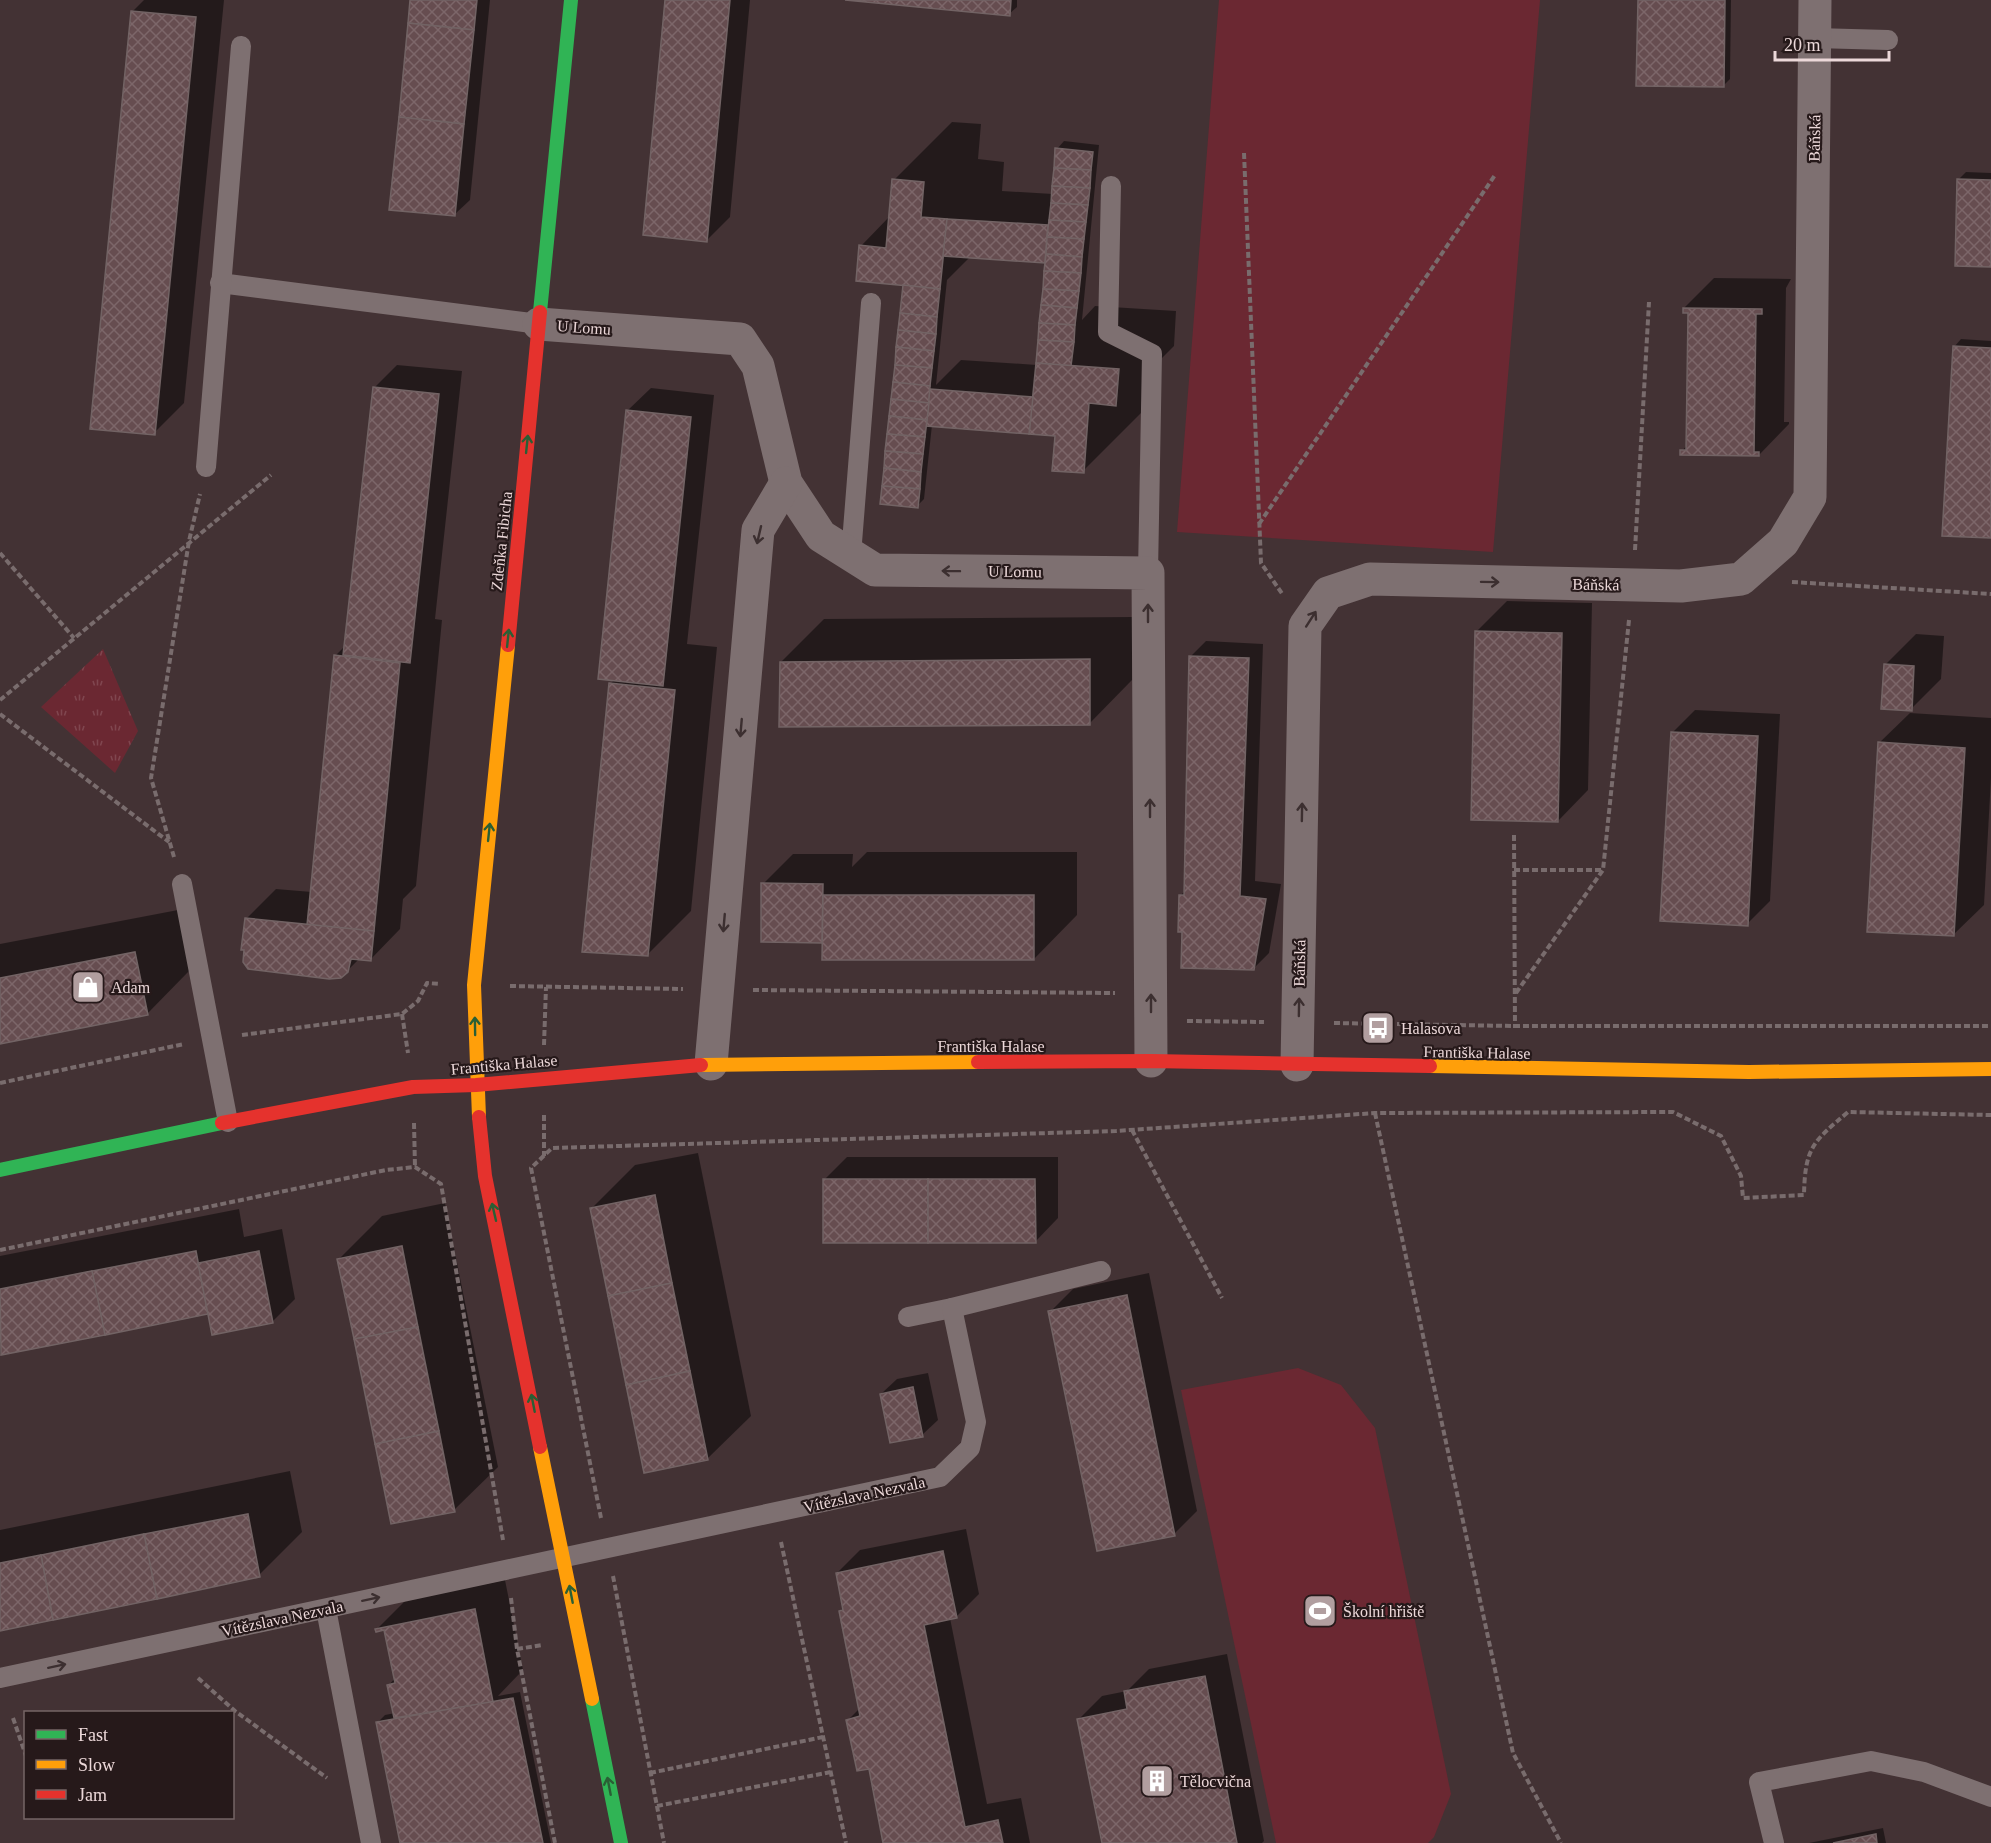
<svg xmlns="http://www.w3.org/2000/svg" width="1991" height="1843" font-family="Georgia,serif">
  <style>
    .green { fill: #6b2832 }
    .park { fill: url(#park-tufts) }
    .shadow { fill: #0007; fill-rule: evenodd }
    .building { fill: url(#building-cross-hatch); stroke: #726364; stroke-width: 1.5 }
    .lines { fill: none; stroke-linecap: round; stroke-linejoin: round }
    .path { stroke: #796c6d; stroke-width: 4; stroke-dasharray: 6 3; stroke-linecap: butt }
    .lane { stroke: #7e7071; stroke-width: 20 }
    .street { stroke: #7e7071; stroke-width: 33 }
    .fast { stroke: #30b455; stroke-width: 14 }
    .slow { stroke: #ff9f0a; stroke-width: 14 }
    .jam { stroke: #e5322d; stroke-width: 14 }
    .oneway { stroke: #2a5f35 }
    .oneway2 { stroke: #3c2f30 }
    .labels { text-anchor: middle; stroke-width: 4.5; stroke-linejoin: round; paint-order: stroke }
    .street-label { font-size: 16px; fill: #ecd8d9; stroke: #26191a }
    .poi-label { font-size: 16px; fill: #ecd8d9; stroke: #26191a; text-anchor: start }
  </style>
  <defs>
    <pattern id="park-tufts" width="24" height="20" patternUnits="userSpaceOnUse" patternTransform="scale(1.5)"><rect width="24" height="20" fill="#6b2832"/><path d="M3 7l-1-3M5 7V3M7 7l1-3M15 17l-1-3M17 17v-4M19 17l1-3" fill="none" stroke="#80464f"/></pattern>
    <pattern id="building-cross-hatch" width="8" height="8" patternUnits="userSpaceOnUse" patternTransform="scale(1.5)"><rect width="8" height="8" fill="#664d50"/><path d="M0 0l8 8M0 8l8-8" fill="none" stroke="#7c6669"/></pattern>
  </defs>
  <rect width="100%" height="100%" fill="#433234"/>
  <g class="green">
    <path d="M1219,0H1540L1493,552L1177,532Z"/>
    <path d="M1298,1368L1341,1385L1375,1428L1451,1794L1434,1837L1428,1843H1276L1181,1390Z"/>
  </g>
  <path class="park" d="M103,649L138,731L115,773L41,707Z"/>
  <g class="shadow">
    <path d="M144,0H224L184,403L154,433L133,11Z"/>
    <path d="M412,0H490L470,200L454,215Z"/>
    <path d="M667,0H750L730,217L707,240Z"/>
    <path d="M860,0H1017V7L1009,14Z"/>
    <path d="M1639,0H1731L1730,79L1723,86Z"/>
    <path d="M952,122L981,124L978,159L1004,162L1002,191L1053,194L1057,149L1064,141L1099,145L1082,320L1095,306L1176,311L1174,346L1144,376L1141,413L1083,471L1057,435L932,425L924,499L917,506L904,284L861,246L890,216L894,180ZM971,256L1044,261L1047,259L1037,365L961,360L936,385L947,280Z"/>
    <path d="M1966,172L1991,173V265L1959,179Z"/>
    <path d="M1714,278L1791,279L1786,288L1784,422H1789V424L1759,455L1682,451L1687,445L1690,312L1684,308Z"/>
    <path d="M1961,339L1991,341V537L1954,347Z"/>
    <path d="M397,365L462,371L435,619L442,620L416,886L403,899L400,929L370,960L360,958L347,971L246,919L276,889L312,892L335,656L346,645L374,388Z"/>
    <path d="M651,388L714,395L687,644L717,647L691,911L647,955L610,684L615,679L627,411Z"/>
    <path d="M1507,601L1592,603L1588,790L1558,821L1477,631Z"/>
    <path d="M1133,617L1132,680L1089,724L781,662L824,619Z"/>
    <path d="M1916,634L1944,636L1941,679L1911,709L1885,665Z"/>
    <path d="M1206,641L1263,644L1255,881L1281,884L1269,953L1254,968L1184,931L1181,895L1185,891L1191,656Z"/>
    <path d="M1695,710L1780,714L1770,901L1747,924L1672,733Z"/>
    <path d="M1910,713L1991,718V778L1984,905L1953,935L1879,743Z"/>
    <path d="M867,852H1077V915L1034,959L824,939L822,941L763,884L793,854H853L852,867Z"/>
    <path d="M178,910L190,970L147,1014L0,1043V944Z"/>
    <path d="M698,1153L751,1416L707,1459L592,1208L635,1165Z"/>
    <path d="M847,1157H1058V1218L1035,1242L824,1180Z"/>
    <path d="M445,1203L498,1467L454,1510L339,1259L382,1216Z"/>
    <path d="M239,1209L244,1237L282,1229L295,1299L272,1322L209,1311L0,1354V1256Z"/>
    <path d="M1149,1273L1197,1511L1174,1534L1050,1312L1073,1289Z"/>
    <path d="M928,1373L938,1420L922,1435L881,1394L897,1379Z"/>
    <path d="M290,1471L302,1532L259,1575L0,1628V1530Z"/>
    <path d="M966,1529L979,1594L956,1617L950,1618L987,1804L1021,1798L1030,1843H885L870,1767L848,1720L860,1708L840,1611L844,1607L837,1573L860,1550Z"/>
    <path d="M505,1580L523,1670L498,1696L520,1692L551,1843H402L378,1722L385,1715L395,1713L389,1685L395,1678L385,1629H377L407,1599Z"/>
    <path d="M1227,1654L1264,1841L1262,1843H1103L1079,1719L1102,1696L1127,1691L1149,1669Z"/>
    <path d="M1883,1828L1886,1843H1809Z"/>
  </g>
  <g class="building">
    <path d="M410,0H477L474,30L408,23Z"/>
    <path d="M665,0H730L707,242L643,235Z"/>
    <path d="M845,0H1011L1010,16Z"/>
    <path d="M1638,0H1725L1724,87L1636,86Z"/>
    <path d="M131,11L196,17L155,435L90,429Z"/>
    <path d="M408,23L474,30L464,124L399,117Z"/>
    <path d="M399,117L464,124L455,216L389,210Z"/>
    <path d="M1055,148L1093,152L1091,170L1054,168Z"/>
    <path d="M1054,168L1091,170L1090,188L1052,186Z"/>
    <path d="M892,179L924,182L921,217L947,219L940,289L856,281L859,245L886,248Z"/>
    <path d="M1957,179L1991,180V267L1955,266Z"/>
    <path d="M1052,186L1090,188L1088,205L1051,203Z"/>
    <path d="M1051,203L1088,205L1086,222L1049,220Z"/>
    <path d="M947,219L1048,225L1045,263L943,256Z"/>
    <path d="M1049,220L1086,222L1084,239L1047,237Z"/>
    <path d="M1047,237L1084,239L1082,257L1046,254Z"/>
    <path d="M1046,254L1082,257L1081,273L1044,271Z"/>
    <path d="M1044,271L1081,273L1079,291L1043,289Z"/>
    <path d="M903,285L940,289L937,317L900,313Z"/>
    <path d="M1043,289L1079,291L1077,308L1041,305Z"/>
    <path d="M1041,305L1077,308L1075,325L1039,323Z"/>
    <path d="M1683,308L1762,309V314H1756L1754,452H1759V456L1680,455V450H1686L1688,313H1683Z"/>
    <path d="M900,313L937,317L936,334L898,330Z"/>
    <path d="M1039,323L1075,325L1074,342L1038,340Z"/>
    <path d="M898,330L936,334L934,351L896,347Z"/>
    <path d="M1038,340L1074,342L1071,366L1036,363Z"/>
    <path d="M1953,346L1991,348V538L1942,536Z"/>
    <path d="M896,347L934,351L932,368L895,365Z"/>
    <path d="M1036,363L1119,369L1116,406L1089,403L1084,473L1052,471L1055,436L1029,434Z"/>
    <path d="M895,365L932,368L930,386L893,382Z"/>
    <path d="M893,382L930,386L929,403L891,399Z"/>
    <path d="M373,387L439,394L410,663L343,655Z"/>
    <path d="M930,389L1033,397L1029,434L926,426Z"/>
    <path d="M891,399L929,403L927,420L889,416Z"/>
    <path d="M626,410L691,417L663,686L598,679Z"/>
    <path d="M889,416L927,420L925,437L887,434Z"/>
    <path d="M887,434L925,437L923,454L885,451Z"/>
    <path d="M885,451L923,454L921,472L884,468Z"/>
    <path d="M884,468L921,472L920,489L882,486Z"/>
    <path d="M882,486L920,489L918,508L880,504Z"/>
    <path d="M1475,631L1562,633L1558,822L1471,820Z"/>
    <path d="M334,655L400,663L374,931L307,925Z"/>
    <path d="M1189,656L1249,658L1240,896L1266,899L1254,970L1181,968L1182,932H1178L1179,895H1184Z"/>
    <path d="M1090,659V725L779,727L780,662Z"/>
    <path d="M1884,664L1914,666L1912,711L1881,709Z"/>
    <path d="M609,683L675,690L648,956L582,952Z"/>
    <path d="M1671,732L1758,736L1748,926L1660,921Z"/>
    <path d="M1878,742L1965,748L1954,936L1867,932Z"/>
    <path d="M761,883L823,884L822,943L761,942Z"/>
    <path d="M823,895H1034V960H822Z"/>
    <path d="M245,918L374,931L371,961L351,959L348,972L341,978L329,979L248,969L243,962L244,950H241Z"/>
    <path d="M135,952L148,1015L0,1044V978Z"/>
    <rect x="823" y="1179" width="105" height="64"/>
    <path d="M928,1179H1035L1036,1243H928Z"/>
    <path d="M655,1195L672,1283L608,1296L590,1208Z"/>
    <path d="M402,1246L418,1327L354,1339L337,1259Z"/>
    <path d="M196,1251L208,1314L105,1335L92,1271Z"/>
    <path d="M259,1251L273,1323L212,1335L198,1263Z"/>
    <path d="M92,1271L105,1335L1,1355L0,1289Z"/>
    <path d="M672,1283L690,1371L626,1385L608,1296Z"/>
    <path d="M1127,1295L1175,1536L1097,1551L1048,1311Z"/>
    <path d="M418,1327L439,1431L375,1444L354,1339Z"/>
    <path d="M690,1371L708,1460L644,1473L626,1385Z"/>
    <path d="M913,1387L923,1437L890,1443L880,1394Z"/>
    <path d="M439,1431L455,1512L391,1524L375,1444Z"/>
    <path d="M248,1514L260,1577L157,1599L144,1534Z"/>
    <path d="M144,1534L157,1599L53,1620L41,1555Z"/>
    <path d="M943,1551L957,1618L924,1625L965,1827L998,1820L1003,1843H883L869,1769L857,1771L846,1720L860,1716L839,1611L843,1610L836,1573Z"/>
    <path d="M41,1555L53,1620L0,1631V1563Z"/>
    <path d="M475,1609L493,1702L394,1718L387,1685L395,1683L384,1630L376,1632L375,1629Z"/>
    <path d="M1205,1676L1237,1843H1102L1077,1719L1127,1709L1124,1691Z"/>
    <path d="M513,1698L543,1843H400L376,1722Z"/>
    <path d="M1876,1834L1877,1843H1833Z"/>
  </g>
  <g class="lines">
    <g class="path">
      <path d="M1244,153L1261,563L1283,595"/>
      <path d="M1259,524L1495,175"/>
      <path d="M1635,550L1649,302"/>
      <path d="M0,553L74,638"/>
      <path d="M1792,582L1991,594"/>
      <path d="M0,700L271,475"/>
      <path d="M0,714L169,842"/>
      <path d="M1514,835L1515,1028"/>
      <path d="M174,857L151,778L189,541L200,494"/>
      <path d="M1514,870H1602"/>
      <path d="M510,986L683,989"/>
      <path d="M753,990L1115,993"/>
      <path d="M1516,993L1603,870L1629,620"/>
      <path d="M402,1014L408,1053"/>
      <path d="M1187,1021L1264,1022"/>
      <path d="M1334,1023L1515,1026H1991"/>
      <path d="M242,1035L402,1014L418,1001L427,983L440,984"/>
      <path d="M544,1045L546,987"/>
      <path d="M0,1083L184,1044"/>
      <path d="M1375,1113L1513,1753L1561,1843"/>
      <path d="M544,1115V1156"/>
      <path d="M414,1123L415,1167"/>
      <path d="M1132,1130L1222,1298"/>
      <path d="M0,1250L386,1170L415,1167L441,1184L503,1540"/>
      <path d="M601,1518L531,1168L552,1148L1116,1131L1375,1113L1673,1112L1721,1136L1741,1176L1743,1198L1804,1195C1805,1147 1813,1142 1848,1112L1991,1115"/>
      <path d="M781,1542L846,1843"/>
      <path d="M613,1576L664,1843"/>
      <path d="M511,1598L517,1649L555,1843"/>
      <path d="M517,1649L543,1645"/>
      <path d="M198,1678L235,1711L327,1778"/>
      <path d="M13,1718L26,1756"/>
      <path d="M650,1773L823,1737"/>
      <path d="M657,1806L831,1772"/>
    </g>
    <g class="lane">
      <path d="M1815,38L1888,40"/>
      <path d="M1111,186L1108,332L1152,354L1148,573"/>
      <path d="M220,283L539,324"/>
      <path d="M206,467L241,46"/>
      <path d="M851,555L871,303"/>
      <path d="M182,884L228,1122"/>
      <path d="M908,1317L952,1308"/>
      <path d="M326,1609L371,1843"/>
      <path d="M0,1678L940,1477L970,1448L976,1422L952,1308L1101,1271"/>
      <path d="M1774,1843L1759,1782L1871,1761L1924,1772L1991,1797"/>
    </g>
    <g class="street">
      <path d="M539,324L740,339L758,366L786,483L821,536L875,570L1148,573L1151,1061"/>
      <path d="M711,1064L758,530L786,483"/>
      <path d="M1297,1065L1305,626L1328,593L1370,579L1681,586L1741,579L1783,542L1810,497L1815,0"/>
    </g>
    <g class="fast">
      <path d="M540,312L571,0"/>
      <path d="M0,1170L222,1123"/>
      <path d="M592,1699L621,1843"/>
    </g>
    <g class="slow">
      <path d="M701,1065L978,1062"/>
      <path d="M1430,1066L1749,1072L1991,1069"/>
      <path d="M479,1117L474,985L508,645"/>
      <path d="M540,1447L592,1699"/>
    </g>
    <g class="jam">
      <path d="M508,645L540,312"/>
      <path d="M978,1062L1151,1061L1430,1066"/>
      <path d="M479,1117L485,1176L540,1447"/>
      <path d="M222,1123L413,1087L476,1085L701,1065"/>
    </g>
  </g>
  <defs><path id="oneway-shaft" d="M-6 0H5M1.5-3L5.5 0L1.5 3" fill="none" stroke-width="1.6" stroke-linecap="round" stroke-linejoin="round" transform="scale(1.5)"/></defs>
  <g class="oneway">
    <use href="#oneway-shaft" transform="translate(527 444) rotate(-84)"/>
    <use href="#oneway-shaft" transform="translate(508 638) rotate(-84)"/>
    <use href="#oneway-shaft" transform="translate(489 832) rotate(-84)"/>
    <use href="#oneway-shaft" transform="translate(475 1026) rotate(-91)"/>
    <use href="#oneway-shaft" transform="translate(494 1212) rotate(-103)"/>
    <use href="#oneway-shaft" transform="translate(533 1403) rotate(-101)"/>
    <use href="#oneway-shaft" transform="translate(571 1594) rotate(-101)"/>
    <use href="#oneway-shaft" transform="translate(609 1786) rotate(-101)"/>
  </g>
  <g class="oneway2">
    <use href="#oneway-shaft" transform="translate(759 535) rotate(103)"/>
    <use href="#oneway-shaft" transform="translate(951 571) rotate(-179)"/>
    <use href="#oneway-shaft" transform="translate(1490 582) rotate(1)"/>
    <use href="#oneway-shaft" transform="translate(1148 613) rotate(-90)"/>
    <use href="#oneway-shaft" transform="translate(1311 619) rotate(-57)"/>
    <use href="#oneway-shaft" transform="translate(741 728) rotate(95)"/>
    <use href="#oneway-shaft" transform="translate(1150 808) rotate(-90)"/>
    <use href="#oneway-shaft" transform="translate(1302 812) rotate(-89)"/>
    <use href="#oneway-shaft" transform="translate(724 923) rotate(95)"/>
    <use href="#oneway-shaft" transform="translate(1151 1003) rotate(-90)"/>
    <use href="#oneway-shaft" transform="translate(1299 1007) rotate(-89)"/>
    <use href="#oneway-shaft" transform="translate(371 1599) rotate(-12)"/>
    <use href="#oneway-shaft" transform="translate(57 1666) rotate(-12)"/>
  </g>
  <defs>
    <symbol id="shop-square" viewBox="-11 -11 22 22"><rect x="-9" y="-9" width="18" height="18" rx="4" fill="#b19e9f" stroke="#26191a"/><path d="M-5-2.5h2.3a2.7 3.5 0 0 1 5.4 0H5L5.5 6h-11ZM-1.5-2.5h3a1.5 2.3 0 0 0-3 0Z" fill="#fff"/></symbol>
    <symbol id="bus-square" viewBox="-11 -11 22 22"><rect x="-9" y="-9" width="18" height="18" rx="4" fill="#b19e9f" stroke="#26191a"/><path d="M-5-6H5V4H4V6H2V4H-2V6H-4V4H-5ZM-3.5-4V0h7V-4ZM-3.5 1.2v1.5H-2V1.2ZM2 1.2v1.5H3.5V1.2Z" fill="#fff"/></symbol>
    <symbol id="stadium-square" viewBox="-11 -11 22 22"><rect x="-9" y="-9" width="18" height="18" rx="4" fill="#b19e9f" stroke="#26191a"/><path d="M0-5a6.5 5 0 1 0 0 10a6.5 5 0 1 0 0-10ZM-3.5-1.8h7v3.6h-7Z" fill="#fff"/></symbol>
    <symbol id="building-square" viewBox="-11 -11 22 22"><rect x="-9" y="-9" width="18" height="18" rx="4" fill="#b19e9f" stroke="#26191a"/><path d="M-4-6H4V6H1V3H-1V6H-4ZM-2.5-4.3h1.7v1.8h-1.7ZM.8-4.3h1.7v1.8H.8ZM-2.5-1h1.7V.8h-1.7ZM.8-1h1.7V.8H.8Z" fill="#fff"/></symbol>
  </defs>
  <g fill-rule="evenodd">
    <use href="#shop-square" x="69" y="968" width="38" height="38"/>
    <use href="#bus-square" x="1359" y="1009" width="38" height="38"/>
    <use href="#stadium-square" x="1301" y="1592" width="38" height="38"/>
    <use href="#building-square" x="1138" y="1762" width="38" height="38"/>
  </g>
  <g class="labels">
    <g class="street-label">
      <text transform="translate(1814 138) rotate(-89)" y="6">Báňská</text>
      <text transform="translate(584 327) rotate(4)" y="6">U Lomu</text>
      <text transform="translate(501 541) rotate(-84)" y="6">Zdeňka Fibicha</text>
      <text transform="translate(1015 571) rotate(1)" y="6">U Lomu</text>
      <text transform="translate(1596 584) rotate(1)" y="6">Báňská</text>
      <text transform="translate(1299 963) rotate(-89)" y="6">Báňská</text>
      <text x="991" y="1052">Františka Halase</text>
      <text transform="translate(1477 1052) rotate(1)" y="6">Františka Halase</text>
      <text transform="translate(504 1064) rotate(-5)" y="6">Františka Halase</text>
      <text transform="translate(864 1494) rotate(-12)" y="6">Vítězslava Nezvala</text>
      <text transform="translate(282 1618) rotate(-12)" y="6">Vítězslava Nezvala</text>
    </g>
    <g class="poi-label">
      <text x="111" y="993">Adam</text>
      <text x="1401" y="1034">Halasova</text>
      <text x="1343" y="1617">Školní hřiště</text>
      <text x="1180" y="1787">Tělocvična</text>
    </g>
  </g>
  <rect x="24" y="1711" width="210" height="108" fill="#26191a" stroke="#756566" stroke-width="1.5"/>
  <rect x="36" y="1730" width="30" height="9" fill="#30b455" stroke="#756566" stroke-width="1.5"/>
  <text x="78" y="1741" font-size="18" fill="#ecd8d9">Fast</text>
  <rect x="36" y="1760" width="30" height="9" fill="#ff9f0a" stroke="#756566" stroke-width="1.5"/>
  <text x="78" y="1771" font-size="18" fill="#ecd8d9">Slow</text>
  <rect x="36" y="1790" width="30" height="9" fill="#e5322d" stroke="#756566" stroke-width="1.5"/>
  <text x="78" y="1801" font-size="18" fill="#ecd8d9">Jam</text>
  <path d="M1775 51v9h114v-9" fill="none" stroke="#ecd8d9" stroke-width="3"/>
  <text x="1784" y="51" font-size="18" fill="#ecd8d9" stroke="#26191a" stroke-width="4.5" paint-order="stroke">20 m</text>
</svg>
